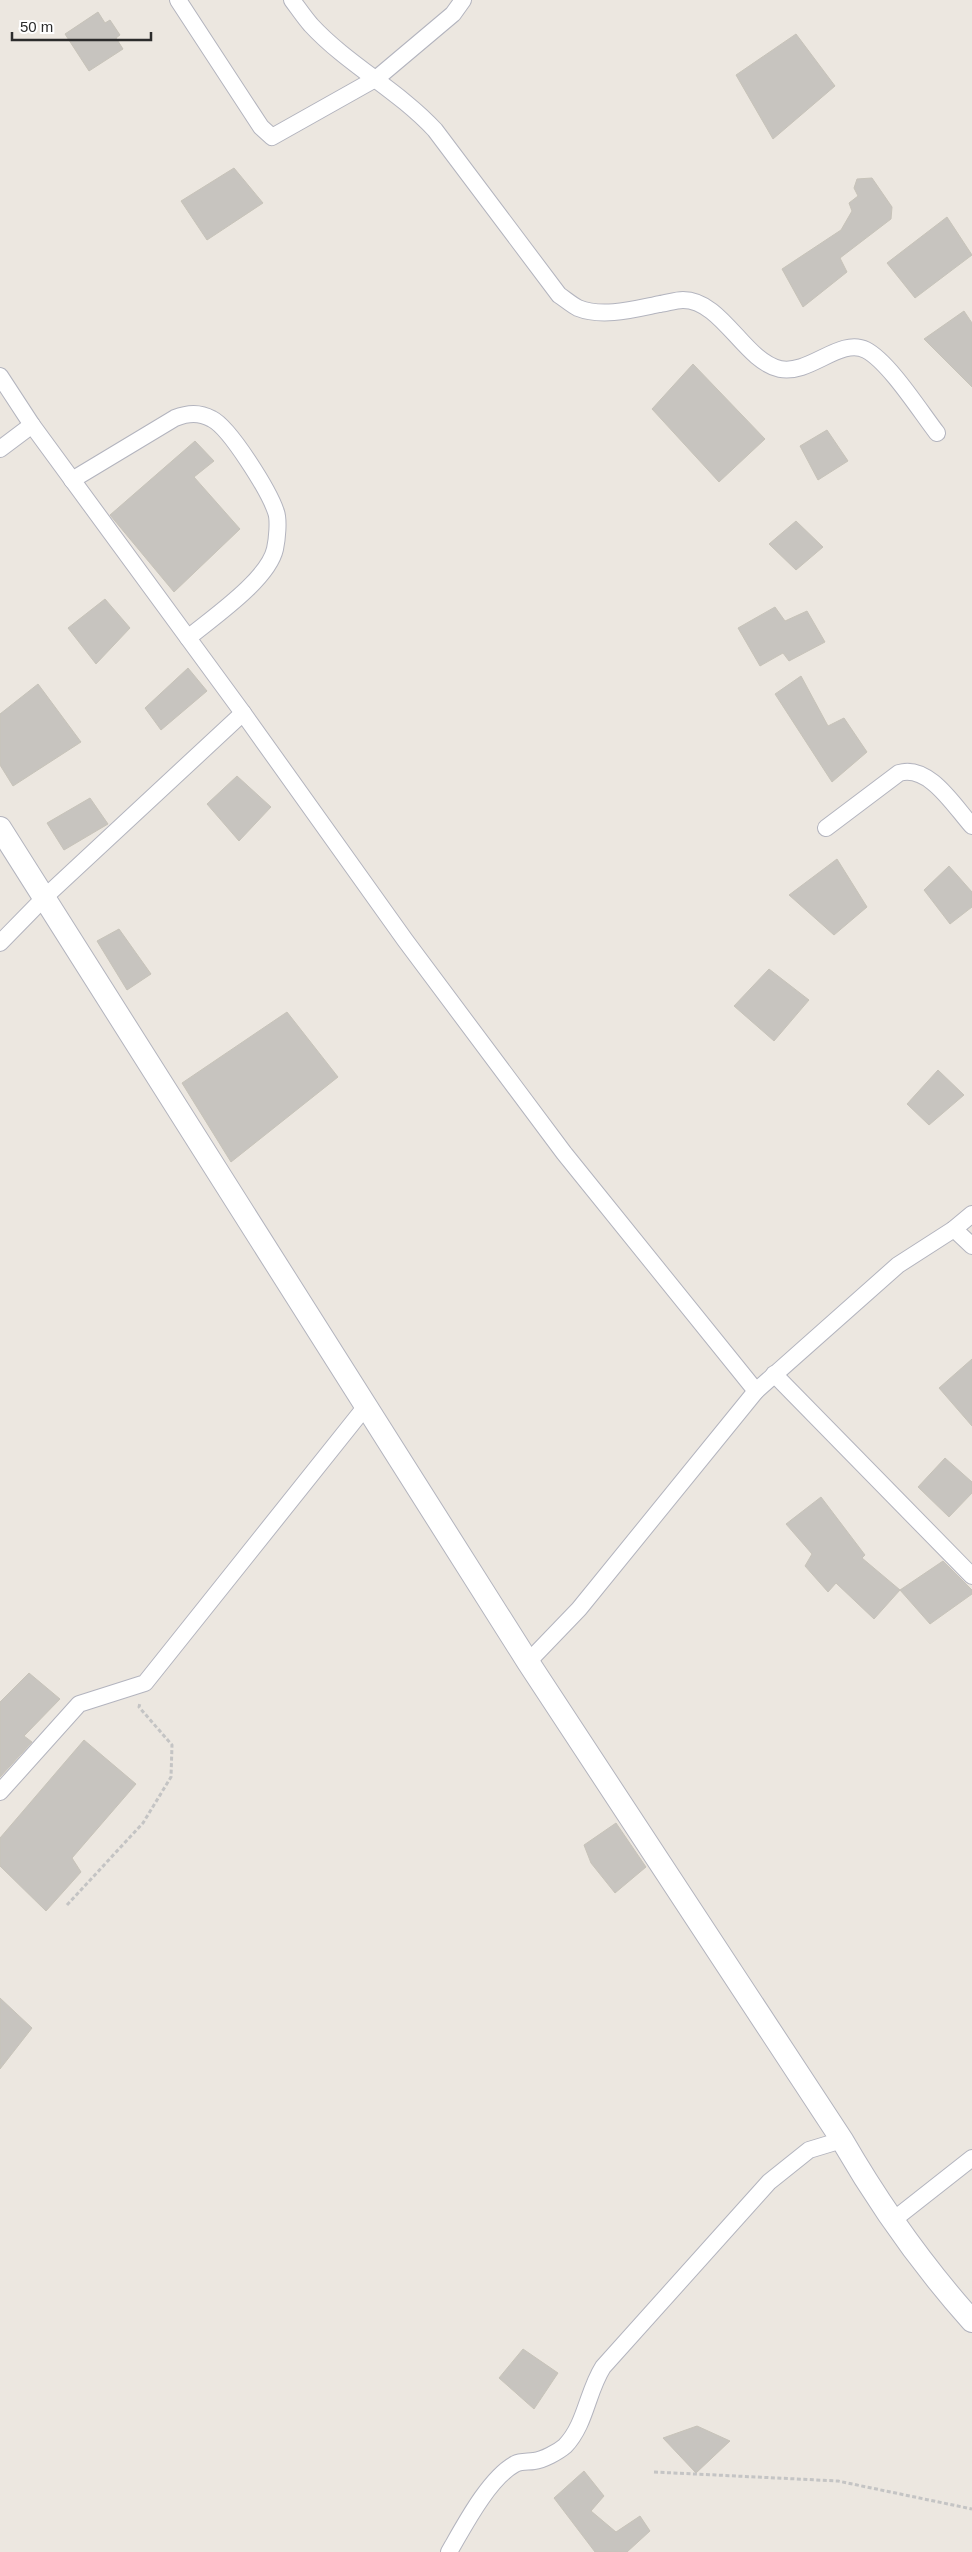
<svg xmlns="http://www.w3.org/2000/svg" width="972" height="2552" font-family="Helvetica,sans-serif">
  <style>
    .building { fill: #c7c4bf; stroke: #c7c3b9 }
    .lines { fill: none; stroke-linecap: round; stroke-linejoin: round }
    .street-casing { stroke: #b3b4be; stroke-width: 18 }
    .secondary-casing { stroke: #b3b4be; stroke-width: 24 }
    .path { stroke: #c4c4c4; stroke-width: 3; stroke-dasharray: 4 2.5; stroke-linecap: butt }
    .street { stroke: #fff; stroke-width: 16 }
    .secondary { stroke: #fff; stroke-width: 22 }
  </style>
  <rect width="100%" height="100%" fill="#ece7e0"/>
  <g class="building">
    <path d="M98,12L105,23L110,20L120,35L116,38L123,49L89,71L65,34Z"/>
    <path d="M796,34L835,86L773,139L736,75Z"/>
    <path d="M234,168L263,203L207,240L181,201Z"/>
    <path d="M872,178L892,207L891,219L840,258L847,272L803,307L782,269L841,230L852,211L849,203L858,196L854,188L857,179Z"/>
    <path d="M947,217L972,255L915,298L887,263Z"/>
    <path d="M964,311L972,323V387L924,339Z"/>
    <path d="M693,364L765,439L719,482L652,409Z"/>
    <path d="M827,430L848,461L818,480L800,446Z"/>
    <path d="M195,441L214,461L194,477L240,529L174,592L110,515Z"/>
    <path d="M796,521L823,547L796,570L769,544Z"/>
    <path d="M105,599L130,628L96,664L68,628Z"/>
    <path d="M775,607L785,621L807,611L825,642L789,661L783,653L760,666L738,628Z"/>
    <path d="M188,668L207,691L161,730L145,708Z"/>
    <path d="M801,676L828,726L844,718L867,752L832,782L775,694Z"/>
    <path d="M38,684L81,742L13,786L0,765V714Z"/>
    <path d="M237,776L271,807L239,841L207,804Z"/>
    <path d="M90,798L108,824L64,850L47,823Z"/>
    <path d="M837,859L867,907L834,935L789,895Z"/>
    <path d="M949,866L972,892V907L950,924L924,890Z"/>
    <path d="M119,929L151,974L127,990L97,941Z"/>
    <path d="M769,969L809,1000L774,1041L734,1006Z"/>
    <path d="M287,1012L338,1077L231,1162L182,1083Z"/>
    <path d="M938,1070L964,1095L929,1125L907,1104Z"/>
    <path d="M972,1359V1426L939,1388Z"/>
    <path d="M945,1458L972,1482V1493L949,1517L918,1487Z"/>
    <path d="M821,1497L865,1555L862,1558L900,1590L874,1619L836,1583L828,1592L805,1566L812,1554L786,1524Z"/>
    <path d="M943,1561L972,1590V1594L930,1624L900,1590Z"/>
    <path d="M29,1673L60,1699L24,1736L32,1742L0,1777V1702Z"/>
    <path d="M84,1740L136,1784L72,1858L81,1872L46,1911L0,1866V1838Z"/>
    <path d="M616,1823L646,1867L615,1893L591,1863L584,1845Z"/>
    <path d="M0,1998L32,2028L0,2069Z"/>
    <path d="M523,2349L558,2373L534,2409L499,2378Z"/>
    <path d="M697,2426L730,2441L696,2473L663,2438Z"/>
    <path d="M584,2471L604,2496L591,2511L616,2532L640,2516L650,2531L627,2552H595L554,2498Z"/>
  </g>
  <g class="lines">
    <defs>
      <g id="street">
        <path d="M178,0L261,127L272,137L377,78L453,14L463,0"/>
        <path d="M292,0C298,8 304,17 311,25C348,65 398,90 435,130L559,295C565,299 572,305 578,308C603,318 635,309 660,304C667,303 676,300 683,300C722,300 744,361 780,369C810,375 840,337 866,350C889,362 920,411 937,433"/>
        <path d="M0,376L32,425L243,713L405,940L564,1153L756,1391"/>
        <path d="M0,449L32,425"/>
        <path d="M72,480L175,418C188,413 199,412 212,419C230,428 269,491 276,512C279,520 277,540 275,549C268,580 212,618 188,638"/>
        <path d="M826,828L899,773C929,764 954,806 972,826"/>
        <path d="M0,943L45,897L243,713"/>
        <path d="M954,1229L972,1246"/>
        <path d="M774,1374L972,1576"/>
        <path d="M528,1662L579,1609L756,1391L898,1265L954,1229L972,1214"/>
        <path d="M0,1792L79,1704L145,1683L366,1406"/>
        <path d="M892,2221L972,2158"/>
        <path d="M449,2552C464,2526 489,2478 515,2464C521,2461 528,2462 534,2461C543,2460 558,2452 565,2446C586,2424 587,2392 603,2367L769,2182L809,2150L842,2140"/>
      </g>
      <path id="secondary" d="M0,828L528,1662L842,2140C879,2204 922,2265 972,2321"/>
    </defs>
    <use href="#street" class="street-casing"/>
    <use href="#secondary" class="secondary-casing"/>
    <g class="path">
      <path d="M67,1905L143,1823L171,1777L172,1745L139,1707L140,1703"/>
      <path d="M654,2472L838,2481L972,2509"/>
    </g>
    <use href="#street" class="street"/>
    <use href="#secondary" class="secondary"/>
  </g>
  <path d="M12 32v8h139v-8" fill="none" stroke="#2c2c2c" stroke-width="2.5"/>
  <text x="20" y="32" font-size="15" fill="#2c2c2c" stroke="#ffffff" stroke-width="4" paint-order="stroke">50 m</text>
</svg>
